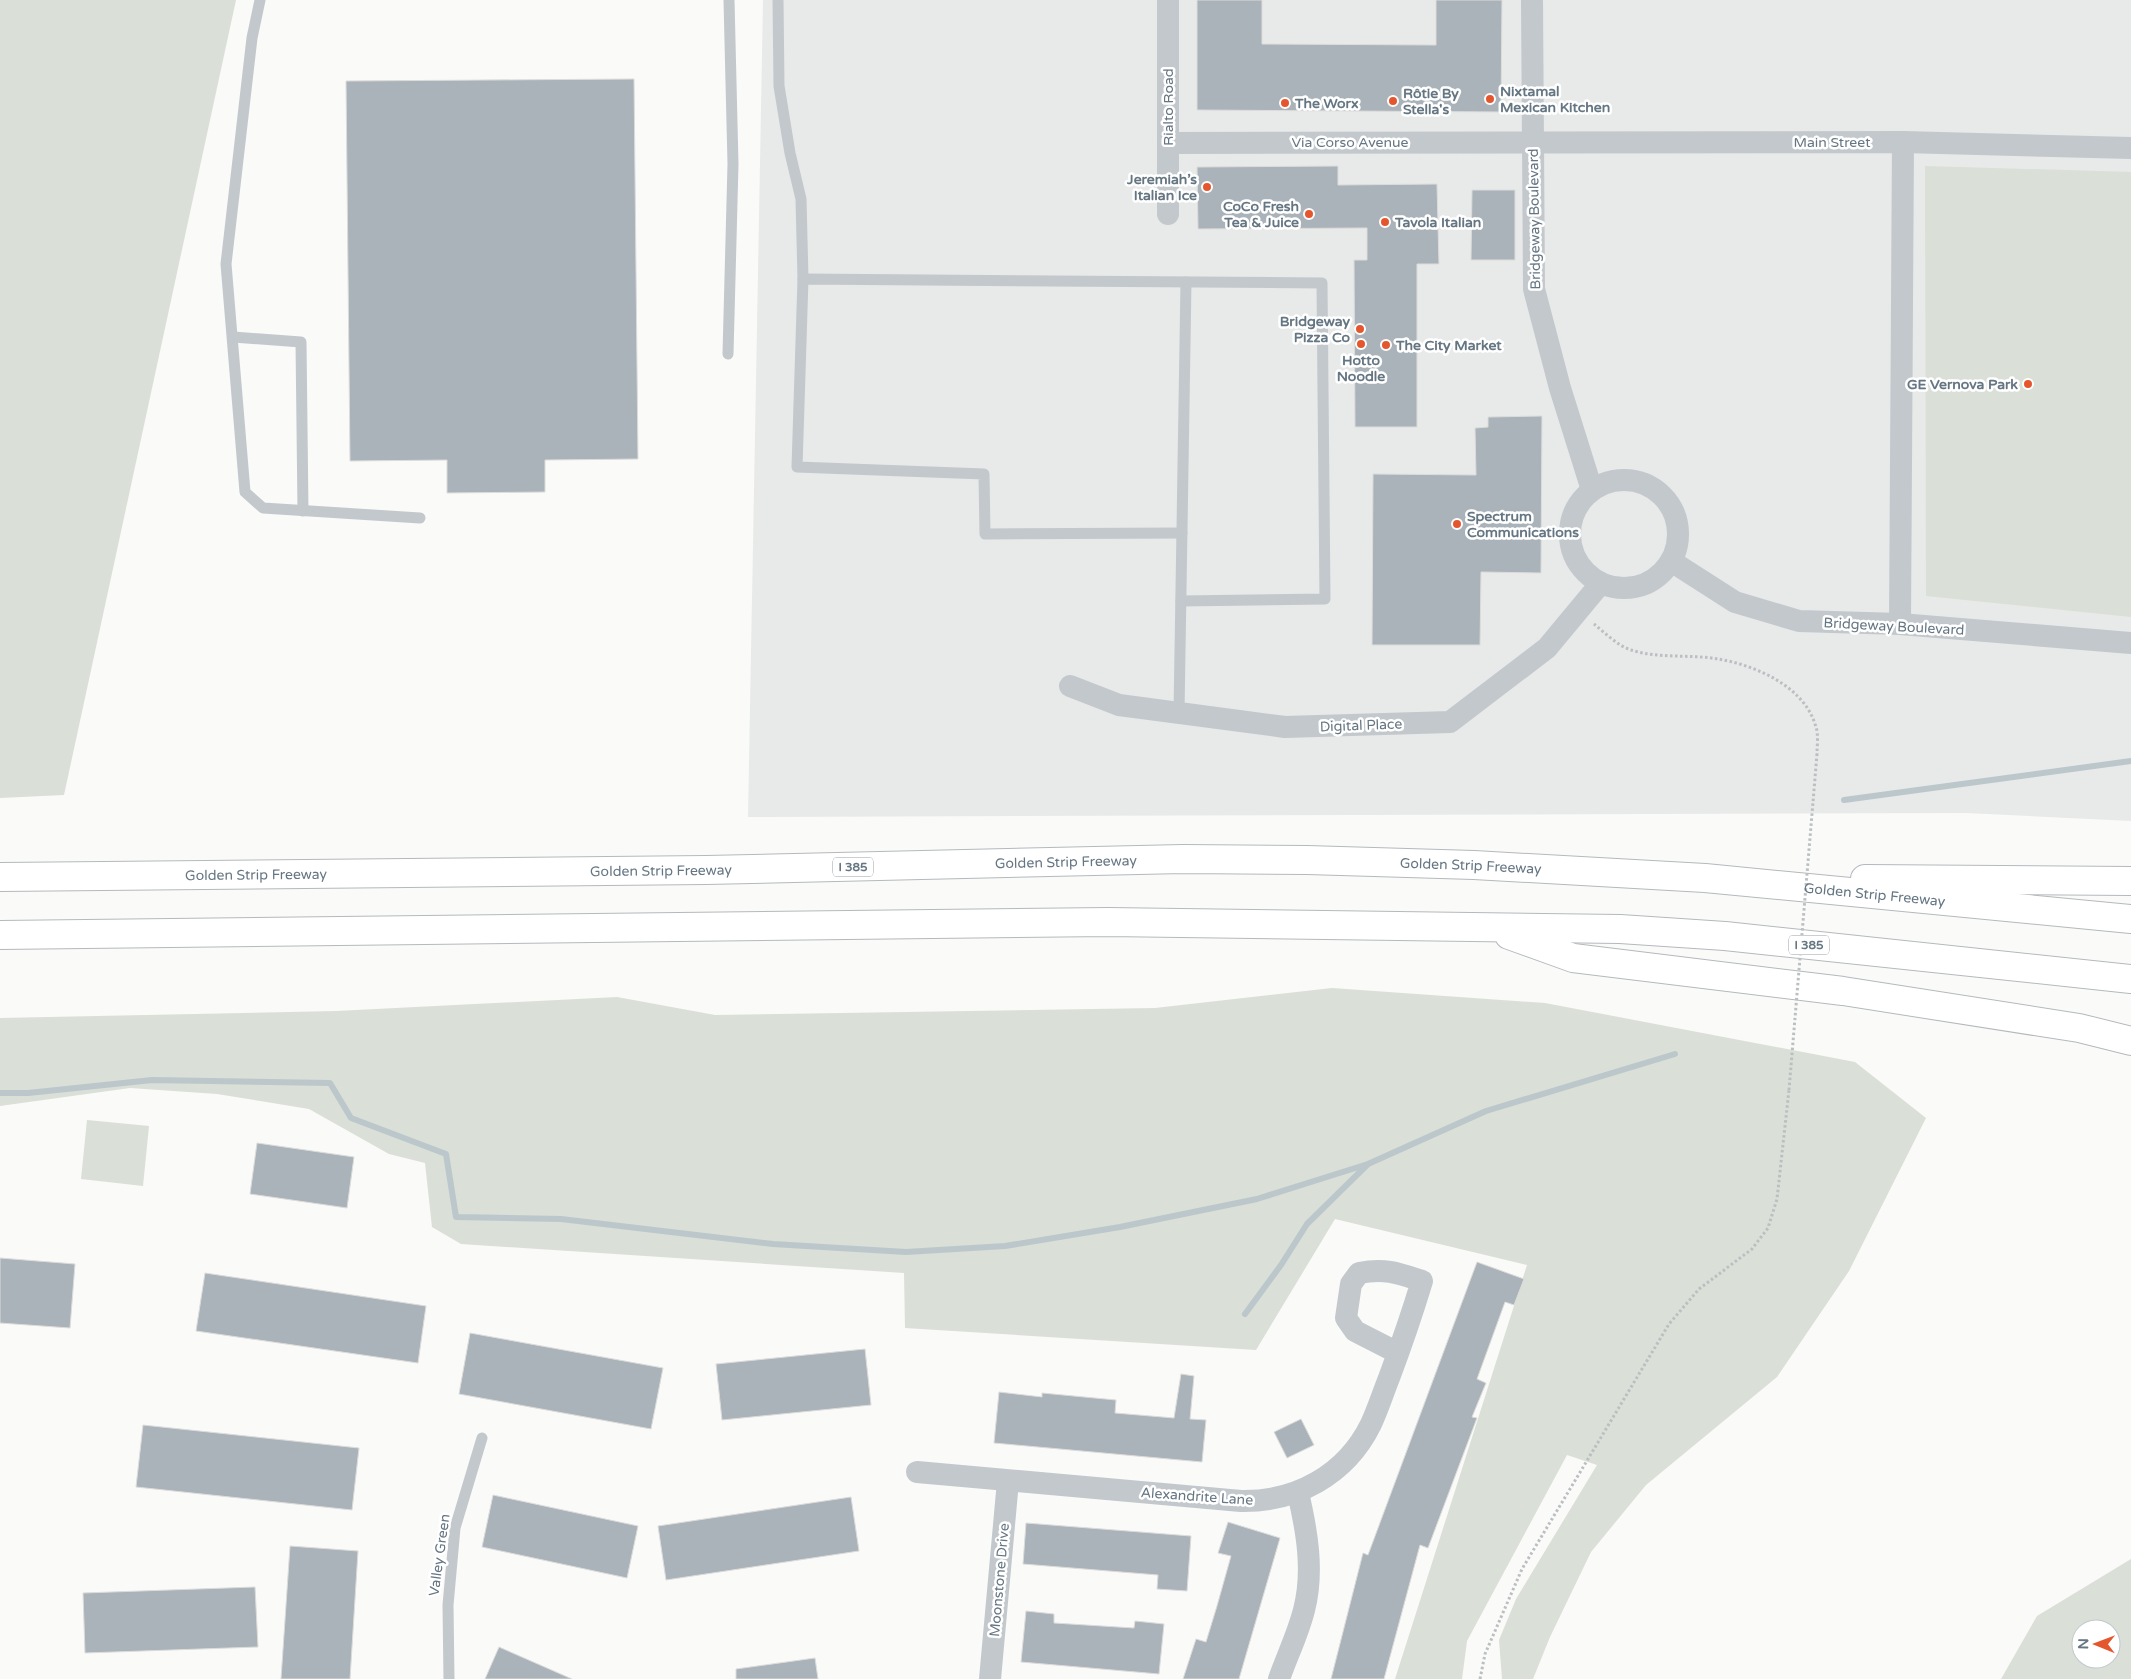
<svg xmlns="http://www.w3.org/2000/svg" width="2131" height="1679" font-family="'Varela Round',sans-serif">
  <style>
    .built { fill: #e8e9e9 }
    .green { fill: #dadfd7; fill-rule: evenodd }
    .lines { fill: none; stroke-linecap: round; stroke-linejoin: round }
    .stream { stroke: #bbc7cb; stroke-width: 6 }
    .building { fill: #aab3b9; stroke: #dcdcda }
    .highway-casing { stroke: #b4b9bd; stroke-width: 30 }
    .path { stroke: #bbbfc2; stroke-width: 3; stroke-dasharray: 2.5 2.5; stroke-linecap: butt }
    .lane { stroke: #c3c8cc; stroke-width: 11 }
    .street { stroke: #c3c8cc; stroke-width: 22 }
    .highway { stroke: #fff; stroke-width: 28 }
    .path-bridge { stroke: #bbbfc2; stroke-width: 3; stroke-dasharray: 2.5 2.5; stroke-linecap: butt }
    .poi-dot { fill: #e4572e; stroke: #fff; stroke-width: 2 }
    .labels { text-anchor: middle; stroke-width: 5; stroke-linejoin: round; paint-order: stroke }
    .shield { fill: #fff; stroke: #939fa8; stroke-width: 1 }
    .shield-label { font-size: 12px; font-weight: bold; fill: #657683 }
    .poi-label { font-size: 14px; font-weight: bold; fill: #657683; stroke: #fff; text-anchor: start }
    .street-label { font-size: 14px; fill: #657683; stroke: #fff }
  </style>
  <rect width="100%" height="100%" fill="#fafaf8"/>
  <path class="built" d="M763,0H2131V821L1966,813L748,817Z"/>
  <g class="green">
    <path d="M0,0H236L64,795L0,798Z"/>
    <path d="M1925,166L2131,172V617L1926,596Z"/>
    <path d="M1332,988L1545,1003L1855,1062L1926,1118L1849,1271L1777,1377L1646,1485L1591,1552L1550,1637L1533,1679H1502L1499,1640L1516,1599L1597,1465L1567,1455L1467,1641L1462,1679H1395L1527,1265L1335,1219L1256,1350L905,1328L904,1273L461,1244L432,1227L425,1163L389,1154L309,1109L217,1094L130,1088L0,1106V1018L336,1011L617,997L715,1015L1155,1008Z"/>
    <path d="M87,1120L149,1126L143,1186L81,1179Z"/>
    <path d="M2131,1559V1679H2001L2037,1616ZM2081,1629H2111V1659H2081Z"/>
  </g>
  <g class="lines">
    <g class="stream">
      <path d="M1844,800L2131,761"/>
      <path d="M0,1093H28L152,1080L330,1083L351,1118L446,1154L456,1217L561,1219L773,1244L906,1252L1005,1246L1120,1227L1257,1199L1368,1164L1486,1111L1675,1054"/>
      <path d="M1245,1314L1281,1265L1307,1224L1367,1165"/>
    </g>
  </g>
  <g class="building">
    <path d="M1197,0H1262V44L1436,45V0H1502L1501,112L1197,110Z"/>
    <path d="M634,79L638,459L545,460V492L447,493V460L350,461L346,81Z"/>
    <path d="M1338,166V185L1437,184L1439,264H1417V427H1355L1354,260H1367V228L1198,229L1197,167Z"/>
    <path d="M1472,190H1515V260H1471Z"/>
    <path d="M1542,416L1541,573L1481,572L1480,645H1372L1373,474L1476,475L1475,428L1488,427V417Z"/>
    <path d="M257,1143L354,1157L347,1208L250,1194Z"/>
    <path d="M0,1258L75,1264L70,1328L0,1323Z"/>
    <path d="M1477,1262L1524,1279L1514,1305L1505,1302L1477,1379L1486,1383L1472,1417L1477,1418L1428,1548L1420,1545L1384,1679H1331L1363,1553L1368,1555Z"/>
    <path d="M205,1273L426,1306L418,1363L196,1331Z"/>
    <path d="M470,1333L663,1368L651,1429L459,1394Z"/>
    <path d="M865,1349L871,1405L722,1420L716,1364Z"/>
    <path d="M1181,1374L1194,1376L1190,1419L1206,1420L1202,1462L994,1443L999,1392L1042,1397V1393L1116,1400L1115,1413L1174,1418Z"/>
    <path d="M1301,1419L1314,1445L1287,1458L1274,1432Z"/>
    <path d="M143,1425L359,1448L352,1510L136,1487Z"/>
    <path d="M493,1495L638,1526L627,1578L482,1547Z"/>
    <path d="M851,1497L859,1551L666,1580L658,1526Z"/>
    <path d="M1228,1522L1280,1538L1239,1679H1183L1196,1639L1206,1642L1217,1606L1231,1556L1218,1553Z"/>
    <path d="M1026,1523L1191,1536L1187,1591L1157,1589L1158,1575L1023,1564Z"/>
    <path d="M290,1546L358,1551L350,1679H281Z"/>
    <path d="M255,1587L258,1647L85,1653L83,1593Z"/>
    <path d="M1026,1611L1054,1614V1623L1134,1628L1135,1621L1164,1624L1159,1674L1021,1662Z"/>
    <path d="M499,1647L572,1679H485Z"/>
    <path d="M815,1658L818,1679H736V1669Z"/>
  </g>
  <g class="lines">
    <defs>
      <g id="highway">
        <path id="s1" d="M0,877L706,870L1183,859L1307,860L1474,865L1705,878L2131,919"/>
        <path d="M1865,879L2131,881"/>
        <path d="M0,935L1108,922L1620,929L1725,936L2131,979"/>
        <path d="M1509,935L1573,958L1843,991L2079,1028L2131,1041"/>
      </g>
    </defs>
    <use href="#highway" class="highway-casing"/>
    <g class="path">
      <path d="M1594,624C1604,632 1618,646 1631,650C1659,659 1690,654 1718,659C1755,665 1803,686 1815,724C1819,733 1817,745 1817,754"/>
      <path d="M1480,1679L1485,1654L1522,1569L1669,1324L1699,1289L1752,1249L1768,1228L1777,1199L1789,1090"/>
    </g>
    <g class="lane">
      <path d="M260,0L252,38L226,264L245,492L263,508L420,518"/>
      <path d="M778,0L779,86L790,153L801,199L803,279"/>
      <path d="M233,337L301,342L303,511"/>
      <path d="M728,354L733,164L729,0"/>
      <path d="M1181,601L1325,599L1322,283L803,279L797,467L984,474L985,534L1182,533"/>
      <path d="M1179,713L1186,282"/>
      <path d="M449,1679L448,1605L455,1528L482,1438"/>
    </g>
    <g class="street">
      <path d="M1168,0V214"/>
      <path d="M1532,0L1534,289L1560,388L1592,490"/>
      <path d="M1168,143L1903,142L2131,148"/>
      <circle cx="1624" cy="534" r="54"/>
      <path d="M1671,561L1735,602L1799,621L1900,624L2131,643"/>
      <path d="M1900,624L1903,142"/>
      <path d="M1070,686L1119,705L1285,727L1450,722L1547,648L1601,583"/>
      <path d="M917,1472L1241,1501C1296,1502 1346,1475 1371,1424C1378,1409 1383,1393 1389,1378C1401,1346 1412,1314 1422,1281C1398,1273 1385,1268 1359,1273L1351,1284L1346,1318L1355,1331L1398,1353"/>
      <path d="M990,1679L1008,1481"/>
      <path d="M1279,1679C1287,1656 1298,1634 1304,1610C1314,1572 1307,1531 1298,1493"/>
    </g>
    <use href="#highway" class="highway"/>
    <path class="path-bridge" d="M1789,1090L1817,754"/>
  </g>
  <g class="poi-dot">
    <circle cx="1490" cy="99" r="5"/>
    <circle cx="1393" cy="101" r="5"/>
    <circle cx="1285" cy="103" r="5"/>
    <circle cx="1207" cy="187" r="5"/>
    <circle cx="1309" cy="214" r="5"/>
    <circle cx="1385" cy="222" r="5"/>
    <circle cx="1360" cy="329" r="5"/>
    <circle cx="1361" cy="344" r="5"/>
    <circle cx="1386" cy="345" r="5"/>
    <circle cx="2028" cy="384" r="5"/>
    <circle cx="1457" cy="524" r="5"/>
  </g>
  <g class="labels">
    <g class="shield">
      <rect x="833" y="857.5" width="40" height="19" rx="4"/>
      <rect x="1789" y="935.5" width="40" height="19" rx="4"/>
    </g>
    <g class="shield-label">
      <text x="853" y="871">I 385</text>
      <text x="1809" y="949">I 385</text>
    </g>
    <g class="poi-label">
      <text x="1500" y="96">Nixtamal<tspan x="1500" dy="16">Mexican Kitchen</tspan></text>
      <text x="1403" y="98">Rôtie By<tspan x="1403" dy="16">Stella's</tspan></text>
      <text x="1295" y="108">The Worx</text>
      <text x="1197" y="184" text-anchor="end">Jeremiah’s<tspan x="1197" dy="16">Italian Ice</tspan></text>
      <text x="1299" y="211" text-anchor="end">CoCo Fresh<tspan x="1299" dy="16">Tea &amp; Juice</tspan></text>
      <text x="1395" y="227">Tavola Italian</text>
      <text x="1350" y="326" text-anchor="end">Bridgeway<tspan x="1350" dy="16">Pizza Co</tspan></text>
      <text x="1396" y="350">The City Market</text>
      <text x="1361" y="365" text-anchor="middle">Hotto<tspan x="1361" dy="16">Noodle</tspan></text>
      <text x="2018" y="389" text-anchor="end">GE Vernova Park</text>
      <text x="1467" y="521">Spectrum<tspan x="1467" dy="16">Communications</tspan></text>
    </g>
    <g class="street-label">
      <text transform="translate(1168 107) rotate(-90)" y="5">Rialto Road</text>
      <text x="1350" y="147">Via Corso Avenue</text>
      <text x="1832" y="147">Main Street</text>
      <text transform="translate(1534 219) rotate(-91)" y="5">Bridgeway Boulevard</text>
      <text transform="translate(1894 626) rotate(3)" y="5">Bridgeway Boulevard</text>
      <text transform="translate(1361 725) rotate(-2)" y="5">Digital Place</text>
      <text dy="5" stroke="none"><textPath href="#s1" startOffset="1066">Golden Strip Freeway</textPath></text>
      <text dy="5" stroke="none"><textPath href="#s1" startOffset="1471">Golden Strip Freeway</textPath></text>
      <text dy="5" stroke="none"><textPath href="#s1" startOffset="661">Golden Strip Freeway</textPath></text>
      <text dy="5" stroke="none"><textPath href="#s1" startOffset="256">Golden Strip Freeway</textPath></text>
      <text dy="5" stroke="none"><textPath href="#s1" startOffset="1876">Golden Strip Freeway</textPath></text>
      <text transform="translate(1197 1496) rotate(4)" y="5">Alexandrite Lane</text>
      <text transform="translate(439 1555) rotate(-82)" y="5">Valley Green</text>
      <text transform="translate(999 1580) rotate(-85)" y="5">Moonstone Drive</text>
    </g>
  </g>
  <g transform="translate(2096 1644) rotate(271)"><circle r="24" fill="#ffffff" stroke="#c1c8cd"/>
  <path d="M0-4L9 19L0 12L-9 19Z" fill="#e4572e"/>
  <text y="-8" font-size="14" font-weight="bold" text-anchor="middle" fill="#657683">N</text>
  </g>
</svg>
